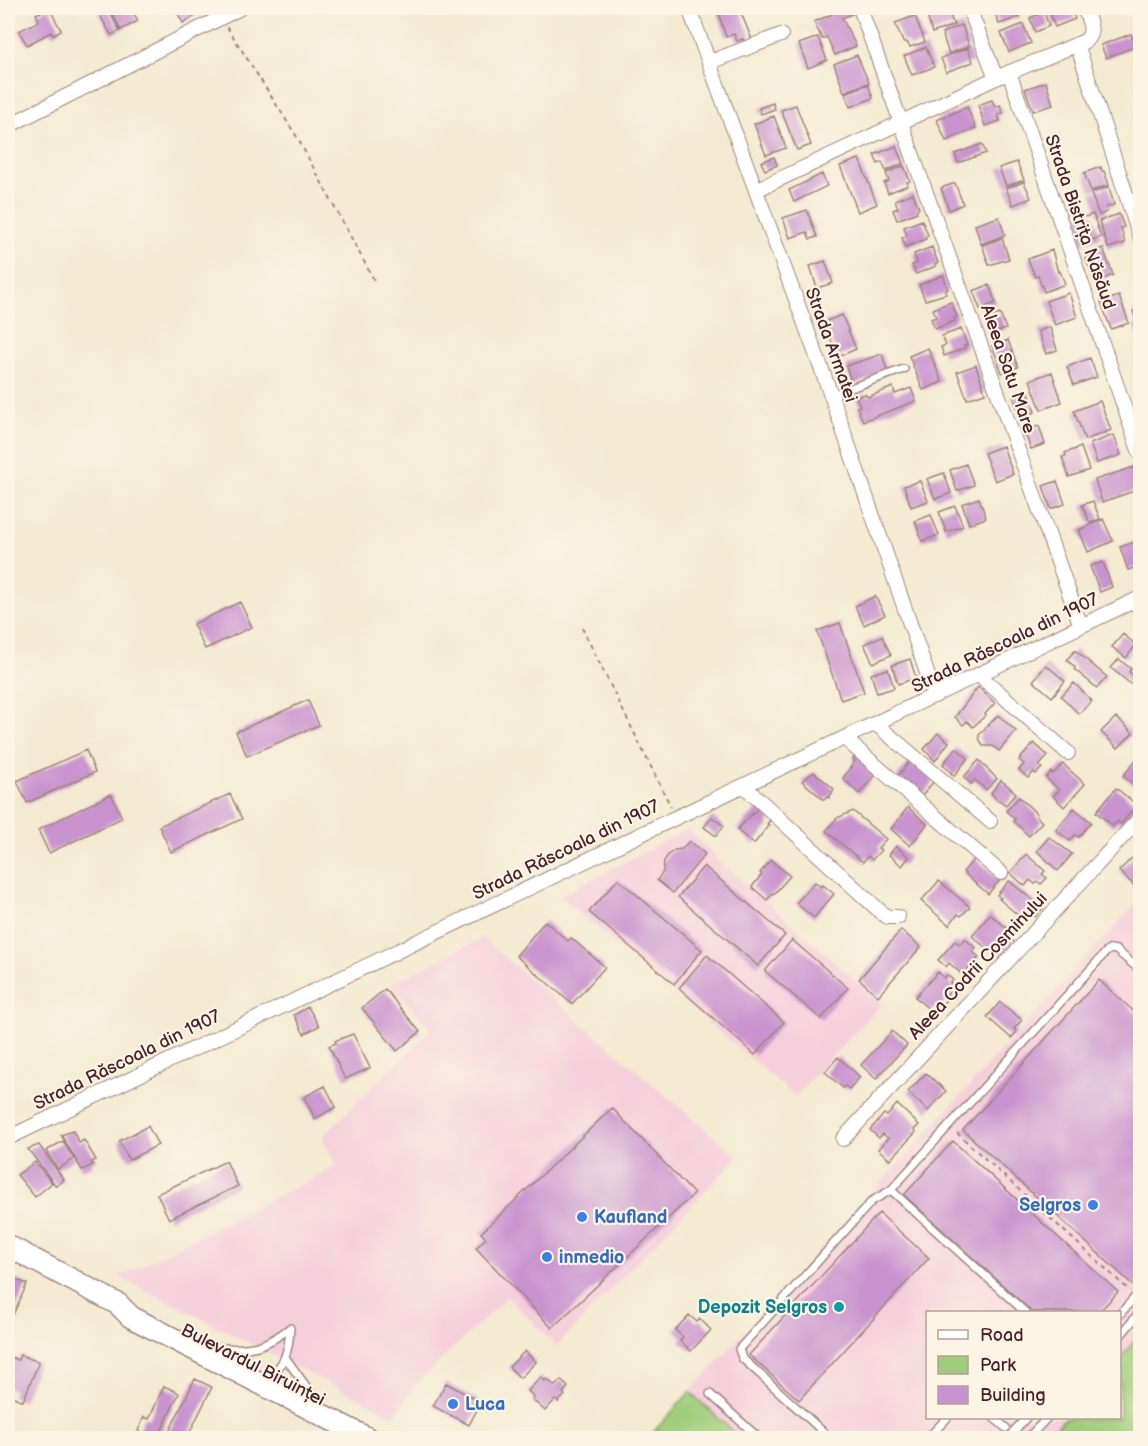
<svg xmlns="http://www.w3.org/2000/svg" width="1148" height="1446" viewBox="0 0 1148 1446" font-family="'Balsamiq Sans',sans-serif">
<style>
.built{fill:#f5cfdb}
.green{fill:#a0cd7b;stroke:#757653;stroke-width:1.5}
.building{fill:#c993cf}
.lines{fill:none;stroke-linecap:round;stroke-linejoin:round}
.lane-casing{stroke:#9f847e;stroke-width:10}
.street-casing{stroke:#9f847e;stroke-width:16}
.primary-casing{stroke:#9f847e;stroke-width:24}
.path{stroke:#9f847e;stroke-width:2;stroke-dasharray:4.5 4.5;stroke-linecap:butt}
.lane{stroke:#fff;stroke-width:7}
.street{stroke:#fff;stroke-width:14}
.primary{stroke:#fff;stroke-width:21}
.shop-dot{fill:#3f7fe0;stroke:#fcf5e5;stroke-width:2}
.culture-dot{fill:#0f9aa8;stroke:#fcf5e5;stroke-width:2}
.labels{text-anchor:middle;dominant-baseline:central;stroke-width:4.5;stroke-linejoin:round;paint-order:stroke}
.street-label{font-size:18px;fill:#4a1f2b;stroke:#fcf5e5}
.shop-label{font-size:18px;font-weight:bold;fill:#366cbe;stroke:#fcf5e5;text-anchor:start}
.culture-label{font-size:18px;font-weight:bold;fill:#0d838f;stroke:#fcf5e5;text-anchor:end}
</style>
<rect width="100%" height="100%" fill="#fcf5e5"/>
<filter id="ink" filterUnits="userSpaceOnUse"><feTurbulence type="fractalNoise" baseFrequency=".0167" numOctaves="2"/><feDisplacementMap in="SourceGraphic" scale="12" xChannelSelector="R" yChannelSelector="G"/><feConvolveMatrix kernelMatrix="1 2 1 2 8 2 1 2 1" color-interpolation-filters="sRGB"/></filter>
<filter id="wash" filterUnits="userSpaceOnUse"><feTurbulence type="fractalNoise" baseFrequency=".008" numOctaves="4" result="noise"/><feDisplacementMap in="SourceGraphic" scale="24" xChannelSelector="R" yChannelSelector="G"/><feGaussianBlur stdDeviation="1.35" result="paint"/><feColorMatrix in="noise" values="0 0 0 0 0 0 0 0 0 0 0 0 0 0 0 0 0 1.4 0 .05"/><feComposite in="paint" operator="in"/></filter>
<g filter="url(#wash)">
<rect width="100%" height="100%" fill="#f4ead1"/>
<!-- built -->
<path class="built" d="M688 829 716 858 882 1003 795 1096 560 896Z
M1140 899V1335L1120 1358V1312H928V1418H1065L1046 1438H740L690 1392Z
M482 938 738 1157 557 1346 507 1297 416 1384 394 1416 119 1277 336 1166 322 1137 431 1030 391 984Z"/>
<!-- green -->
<path class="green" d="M1140 1335V1438H1046L1065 1418H1120V1358Z
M690 1392 740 1438H648Z"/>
<g id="blocks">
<!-- building -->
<path class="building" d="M49 8 61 30 53 35 51 32 27 45 19 31 39 21 36 14Z
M121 8H131L138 21 121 30 112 13Z
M175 8H195L198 14 183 23Z
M717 8H739L753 42 745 45 743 39 737 41 734 34 726 37Z
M846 8H851L854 13 842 18 856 46 835 55 827 37 822 39 814 22Z
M993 8H1017L1020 17 999 24Z
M1057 8H1071L1075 19 1055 27 1049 11Z
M108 9 120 31 111 35 99 13Z
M947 9 954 25 932 33 927 16Z
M1044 12 1049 26 1035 32 1030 18Z
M915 16 925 42 910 47 907 42H903L895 23Z
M1023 24 1031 43 1009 52 1001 33Z
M962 25 969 46 949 54 942 33Z
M1131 34 1136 46 1106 58 1101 45Z
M818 37 827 60 808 68 799 44Z
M926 47 934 67 912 75 904 56Z
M968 48 973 62 946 72 941 58Z
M857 55 869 83 844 92 834 64Z
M1046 82 1053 105 1033 111 1025 89Z
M868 84 873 98 850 107 845 93Z
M992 100 995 107 1000 105 1003 113 998 115 1000 121 985 126 978 105Z
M773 103 775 109 761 114 759 108Z
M796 105 811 145 797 150 781 110Z
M967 107 976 128 946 141 937 120Z
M774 116 786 148 766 155 754 124Z
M982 144 986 153 958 163 955 154Z
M896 146 903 164 886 171 882 162 878 164 874 155Z
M774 157 777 165 765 170 761 162Z
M859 159 877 204 858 212 840 166Z
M1017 162 1024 180 1006 186 999 168Z
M904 166 910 181 907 182 908 185 888 193 884 183 889 181 886 173Z
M1101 167 1102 171H1104L1109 185 1091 191 1084 173Z
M822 174 827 186 794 202 789 190Z
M1024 182 1031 198 1013 205 1006 188Z
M955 183 963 204 949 210 941 188Z
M1109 187 1114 205 1106 207 1107 212 1099 215 1091 193Z
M913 193 919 208 916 210 917 212 897 220 893 210 898 208 895 200Z
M807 210 817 237 810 239 807 232 790 238 783 218Z
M1093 214 1101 237 1080 244 1075 230 1077 224 1075 216 1082 215 1086 217Z
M1119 214 1124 227 1121 228 1125 243 1108 248 1099 221Z
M999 217 1005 235 981 244 975 225Z
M922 220 928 235 925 237 926 239 906 247 902 238 907 236 904 227Z
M1002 238 1009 259 989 265 982 245Z
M932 247 938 263 935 264 936 266 916 274 912 265 917 263 914 254Z
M1103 248 1113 275 1095 282 1085 255Z
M1052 250 1058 272 1060 271 1065 284 1044 292 1038 276 1035 277 1028 259Z
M825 261 833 283 817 288 810 266Z
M943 275 948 289 945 291 946 294 925 300 919 285Z
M989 285 996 303 980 309 973 291Z
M1069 293 1077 317 1055 325 1046 301Z
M1119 296 1129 323 1111 329 1101 302Z
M951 302 957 317 954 318 955 321 935 329 931 319 936 317 933 309Z
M1140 309V340L1134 324 1137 323 1133 311Z
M1000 314 1006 329 994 333 988 319Z
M842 315 856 349 838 357 824 322Z
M1050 327 1057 350 1046 354 1038 331Z
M961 329 967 345 964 346 965 348 944 356 941 347 946 345 942 336Z
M1008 340 1018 367 1002 373 992 346Z
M928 348 942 382 923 390 909 356Z
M882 354 888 373 852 385 846 366Z
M1090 358 1097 377 1074 385 1067 367Z
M976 365 985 393 967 399 957 372Z
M1052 372 1062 402 1041 410 1030 380Z
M893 387 895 394 911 388 916 401 863 421 857 407 860 406 856 397 865 394 868 397Z
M1028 391 1035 412 1021 417 1013 396Z
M1100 401 1111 430 1085 440 1074 411Z
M1039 426 1045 444 1031 449 1024 431Z
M1114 435 1121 455 1097 463 1090 444Z
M1003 446 1013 474 995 481 984 453Z
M1081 447 1089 470 1069 477 1062 457 1066 456 1065 453Z
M966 464 974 485 957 491 950 470Z
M1134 467 1140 489 1102 502 1095 480Z
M944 473 951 493 935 499 927 479Z
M920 481 928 501 911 507 904 486Z
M1057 481 1065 504 1051 509 1043 486Z
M979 498 986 518 969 524 962 504Z
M1093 501 1100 519 1090 523 1082 505Z
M955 506 963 526 946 532 939 512Z
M931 515 939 535 922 541 915 521Z
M1103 519 1113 541 1088 552 1079 530Z
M1140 540V566L1128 570 1120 547Z
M1103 562 1112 587 1100 592 1090 566Z
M875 596 885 615 864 625 855 606Z
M240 602 252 627 205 649 193 624Z
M840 623 864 692 841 700 817 631Z
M1123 634 1136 645 1126 658 1112 647Z
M882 636 891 655 873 663 864 644Z
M1075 650 1107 677 1097 688 1074 669 1075 667 1067 660Z
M910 659 916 678 898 684 892 665Z
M1119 659 1131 669 1129 672 1138 679 1133 686 1111 668Z
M1046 665 1065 681 1052 697 1033 681Z
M888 669 894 688 877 693 871 674Z
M1074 683 1092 701 1079 714 1061 696Z
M978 687 995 703 985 714 986 715 973 727 967 721 963 725 955 717Z
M308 700 319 725 247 756 236 732Z
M998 715 1016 731 999 751 993 746H983L979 738V735Z
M1116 717 1133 733 1118 748 1101 732Z
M938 733 949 742 935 761 924 749Z
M1034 743 1048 756 1039 766 1042 768 1036 774 1034 772 1028 778 1019 770 1024 764 1019 760Z
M956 748 968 758 954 776 943 764Z
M86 750 95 772 27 803 17 781Z
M858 752 878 772 859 794 843 778 855 761 853 759Z
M1140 755V783L1138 781 1135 786 1123 776Z
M979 760 997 779 986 790 975 780 971 784 964 777Z
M910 761 934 781 921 797 897 777Z
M1063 764 1085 784 1064 807 1053 796 1059 790 1046 778 1051 772 1053 774Z
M814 772 834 789 829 798 827 797 824 800 802 781Z
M1001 780 1016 793 1006 805 999 800 998 801 991 793Z
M1116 788 1137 805 1121 824 1118 821 1113 826 1096 812Z
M111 794 122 818 49 853 38 830Z
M230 794 242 819 171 852 159 826Z
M1019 797 1037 814 1036 816 1042 822 1029 836 1013 821 1015 819 1006 811Z
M908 807 927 824 910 846 891 829Z
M758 808 771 819 767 824 769 825 754 844 737 830Z
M1074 808 1091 822 1079 837 1075 835 1070 841 1056 830Z
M853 811 886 839 878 848 881 850 872 860 868 856 863 862 826 831 837 818Z
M712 817 724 826 716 836 704 827Z
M1049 837 1072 854 1058 871 1037 851Z
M689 841 705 854 673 893 657 880 663 872 664 861 669 854 675 850 682 849Z
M896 846 909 857 902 866 889 855Z
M1026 854 1045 871 1042 874 1047 878 1041 884 1038 882 1035 884 1030 880 1025 886 1010 873Z
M1135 855 1140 860V891L1119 871Z
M975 858 1000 880 988 894 963 872Z
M771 860 790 876 774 894 773 893 767 900 752 887 762 874 760 873Z
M704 866 785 935 758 966 678 897Z
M618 879 702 950 674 984 589 912Z
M939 881 970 907 961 916 958 914 949 925 921 901Z
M1009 881 1043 908 1035 917 1025 909 1019 916 999 899 1001 898 997 895Z
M815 882 821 887 823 885 834 894 814 918 796 903Z
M990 914 1009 930 1005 934 1015 943 1004 956 995 948 991 952 972 936Z
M545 921 568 941 571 938 605 967 572 1004 516 956Z
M901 930 921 947 878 996 859 979Z
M965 939 976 948 973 952 979 957 963 975 949 963 946 967 938 960 955 941 959 944Z
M792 940 848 988 821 1019 765 971Z
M707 955 784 1022 755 1055 679 988Z
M938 972 944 978 947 975 953 980 950 983 954 987 947 994 949 996 940 1007 937 1005 931 1011 915 997Z
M1099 980 1140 1017V1279L1134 1286 963 1130Z
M385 989 420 1032 397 1051 362 1008Z
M1000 1002 1022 1020 1014 1029 1017 1032 1011 1038 987 1017Z
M308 1007 319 1026 304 1034 294 1015Z
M892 1031 907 1045 876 1079 861 1065Z
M353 1034 370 1068 345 1079 329 1046 336 1043 335 1041Z
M838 1057 860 1077 849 1089 845 1086 843 1088 825 1072Z
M926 1073 946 1091 928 1111 908 1092Z
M325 1086 336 1107 315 1119 304 1097Z
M897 1104 919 1125 914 1130 916 1132 890 1160 878 1149 888 1138 883 1134 879 1138 870 1130 884 1114 887 1116Z
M612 1108 694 1194 552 1328 476 1248 486 1238 481 1233Z
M148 1126 158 1145 129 1160 119 1141Z
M73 1131 79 1143 84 1140 96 1160 91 1162 93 1165 82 1170 61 1135Z
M63 1141 74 1159 58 1169 46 1151Z
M953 1141 1118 1292 1099 1312H1032L904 1195Z
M39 1145 64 1180 56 1186 28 1149Z
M226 1161 238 1186 169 1219 157 1194Z
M35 1162 52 1183 35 1197 17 1175Z
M879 1213 929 1258 799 1400 749 1355Z
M12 1278 27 1284 8 1326V1288Z
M689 1315 697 1322 700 1319 711 1330 691 1351 680 1341 683 1337 675 1330Z
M525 1351 536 1362 520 1378 509 1367Z
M20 1355 39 1362 23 1401 12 1396 14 1390 8 1387V1367L11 1357 18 1360Z
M541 1377 545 1381 547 1379 555 1386 561 1380 568 1387 563 1393 565 1395 558 1402 555 1400 545 1411 532 1399 534 1397 528 1391Z
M195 1379 212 1387 187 1438H166Z
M446 1383 481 1402 469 1425 433 1406Z
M164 1386 179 1393 158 1438H145V1435L138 1431 144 1417 149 1419Z"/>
</g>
</g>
<g filter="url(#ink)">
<use href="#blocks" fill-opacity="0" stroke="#9f847e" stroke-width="1.5"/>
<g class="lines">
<!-- lane casing -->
<g class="lane-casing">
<path id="lane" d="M831 395 904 369
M891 1190 1025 1312
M1120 1314 1135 1297
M1120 1336 1140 1312
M221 1348C252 1350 265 1347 290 1328
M285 1357 313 1396
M260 1376C285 1374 289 1348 290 1328
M710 1394 759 1438
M994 1418 1006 1428
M830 1438 742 1358 739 1349 872 1201 891 1190 1106 952 1111 949 1116 950 1140 970
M928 1438 947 1418
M1013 1438V1432L1026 1418
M1028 1438 1047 1418"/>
</g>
<!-- street casing -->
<g class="street-casing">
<path id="street" d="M689 8 831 395 935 696
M860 8 1081 626
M969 8 996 78
M1077 44 1140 237
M710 62 781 35
M1009 72 1140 453
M8 126 240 8
M756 190 996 78 1085 41C1096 32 1088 19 1084 8
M979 675 1068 753
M876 724 990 821
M847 738 852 745 1001 873
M744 786 883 914 888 917H898
M8 1138 677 817 1140 598
M843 1139 1140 818"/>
</g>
<!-- primary casing -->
<g class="primary-casing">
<path id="primary" d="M8 1246 118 1304 131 1317 367 1438"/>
</g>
<!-- path -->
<path class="path" d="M227 27 297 137 374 280
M582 628 671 807
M957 1133 1130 1291"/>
<!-- lane -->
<use href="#lane" class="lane"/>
<!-- street -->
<use href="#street" class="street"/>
<!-- primary -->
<use href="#primary" class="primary"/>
</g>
</g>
<!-- markers -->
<g class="shop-dot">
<circle cx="1093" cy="1205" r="6"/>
<circle cx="582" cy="1217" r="6"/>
<circle cx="547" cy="1257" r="6"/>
<circle cx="453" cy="1404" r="6"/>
</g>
<circle class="culture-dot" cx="839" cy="1307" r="6"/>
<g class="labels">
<!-- street labels -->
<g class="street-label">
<text transform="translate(1080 222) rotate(71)">Strada Bistrița Năsăud</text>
<text transform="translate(831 345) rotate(70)">Strada Armatei</text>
<text transform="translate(1008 369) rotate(71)">Aleea Satu Mare</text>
<text transform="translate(1005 643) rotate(-26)">Strada Răscoala din 1907</text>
<text transform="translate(566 850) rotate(-26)">Strada Răscoala din 1907</text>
<text transform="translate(978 966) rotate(-47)">Aleea Codrii Cosminului</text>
<text transform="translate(127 1060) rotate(-26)">Strada Răscoala din 1907</text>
<text transform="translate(253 1365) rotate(27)">Bulevardul Biruinței</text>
</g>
<!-- shop labels -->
<g class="shop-label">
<text x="1081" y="1205" text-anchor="end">Selgros</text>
<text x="594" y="1217">Kaufland</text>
<text x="559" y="1257">inmedio</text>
<text x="465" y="1404">Luca</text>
</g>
<!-- culture labels -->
<g class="culture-label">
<text x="827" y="1307">Depozit Selgros</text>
</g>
</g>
<!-- margin -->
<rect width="1148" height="1446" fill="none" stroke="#fcf5e5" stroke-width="30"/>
<!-- legend -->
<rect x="926" y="1311" width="195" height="108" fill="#fcf5e5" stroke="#b59f9b" stroke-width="1.5"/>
<rect x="938" y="1330" width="30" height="9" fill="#ffffff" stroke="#b59f9b" stroke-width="1.5"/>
<text x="980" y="1341" font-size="18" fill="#4a1f2b">Road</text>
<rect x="938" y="1356" width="30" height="18" fill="#a0cd7b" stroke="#b59f9b" stroke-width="1.5"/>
<text x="980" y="1371" font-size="18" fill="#4a1f2b">Park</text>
<rect x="938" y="1386" width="30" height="18" fill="#c993cf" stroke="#b59f9b" stroke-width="1.5"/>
<text x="980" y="1401" font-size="18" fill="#4a1f2b">Building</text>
</svg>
